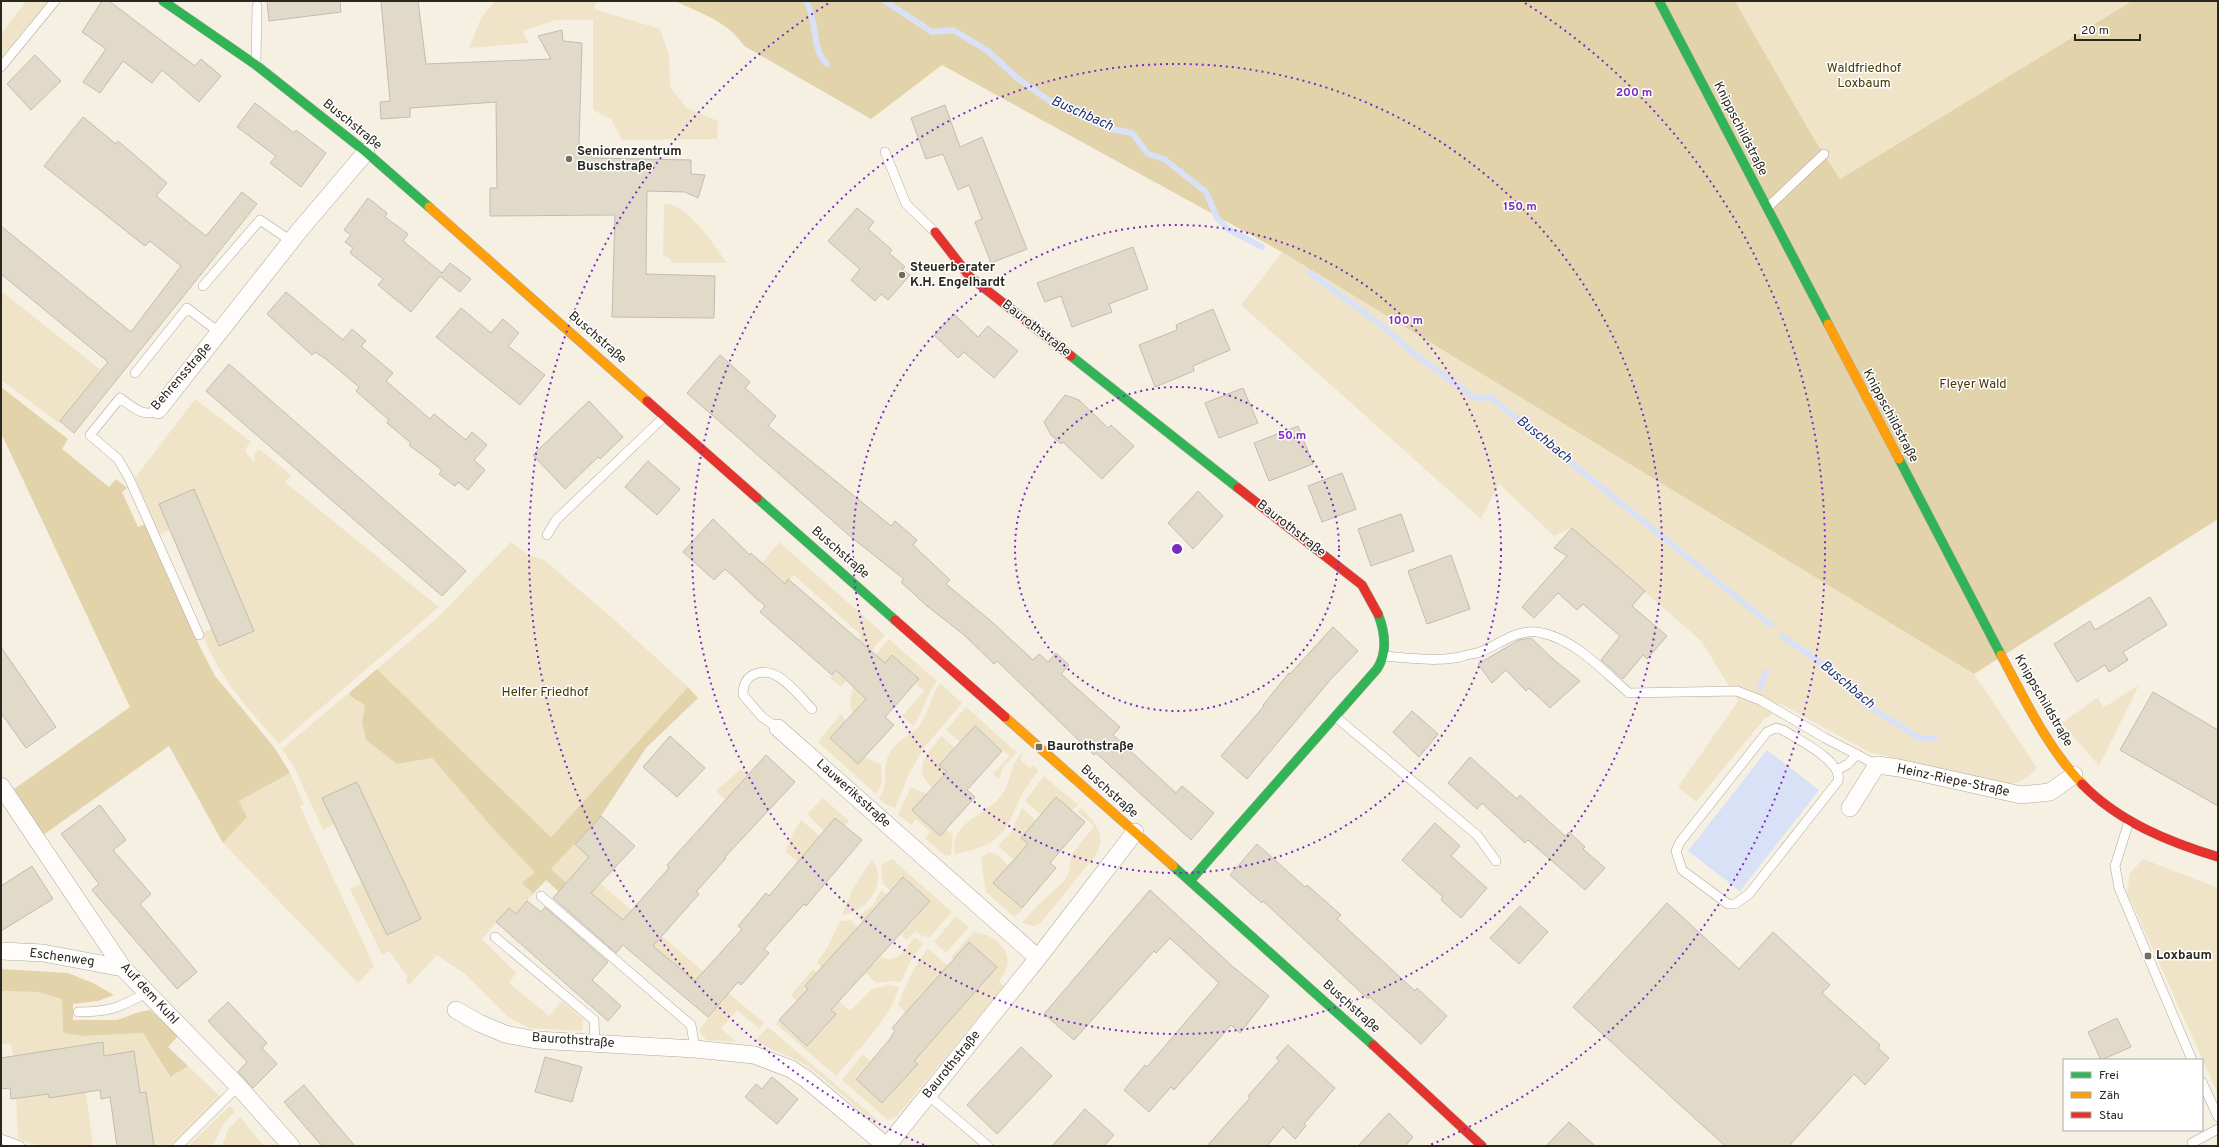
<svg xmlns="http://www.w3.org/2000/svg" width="2219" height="1147" viewBox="0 0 2219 1147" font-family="Overpass,sans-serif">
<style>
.green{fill:#f0e4c8}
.forest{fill:#e3d3ab}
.water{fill:#d9e1f7}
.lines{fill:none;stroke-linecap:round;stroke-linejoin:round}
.stream{stroke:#d9e1f7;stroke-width:6}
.building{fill:#e2dac9;stroke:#c1bcb2}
.lane-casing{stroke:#ada99f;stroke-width:10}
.street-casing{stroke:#ada99f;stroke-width:18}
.fast-casing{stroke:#ada99f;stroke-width:10}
.slow-casing{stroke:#ada99f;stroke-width:10}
.jam-casing{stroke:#ada99f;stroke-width:10}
.lane{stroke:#fefdfb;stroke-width:9}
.street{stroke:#fefdfb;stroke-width:17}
.fast{stroke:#30b455;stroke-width:9}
.slow{stroke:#ff9f0a;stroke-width:9}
.jam{stroke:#e5322d;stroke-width:9}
.ring{fill:none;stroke:#7b2cbf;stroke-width:2;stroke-dasharray:2 4}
.poi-dot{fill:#716d63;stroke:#fff;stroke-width:1.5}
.labels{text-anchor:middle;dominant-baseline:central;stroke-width:3;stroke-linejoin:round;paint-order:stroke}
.park-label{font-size:13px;fill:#463600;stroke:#fff}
.street-label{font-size:13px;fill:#2a271e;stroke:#fff}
.poi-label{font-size:13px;font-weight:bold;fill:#2a271e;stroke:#fff;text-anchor:start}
.water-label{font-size:14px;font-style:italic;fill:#223679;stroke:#fff}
.centre{fill:#7b2cbf;stroke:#fff;stroke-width:2}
.ring-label{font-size:12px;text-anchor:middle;font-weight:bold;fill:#7b2cbf;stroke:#fff;stroke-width:3;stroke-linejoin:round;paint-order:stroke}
</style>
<rect width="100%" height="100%" fill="#f6f0e3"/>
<!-- green -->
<path class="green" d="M26 1H50L1 59V34Z
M495 1H597L594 9 660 29 669 55 670 87 687 108 718 121 717 139 622 140 611 119 593 110V20H556L522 31 529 43 469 48 481 18Z
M1735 1H2132L1840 179 1813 137Z
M664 204C686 201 716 248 727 263H673L668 257 663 256Z
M1282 252 1974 674 2037 768C2027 779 2020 783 2005 784L1869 752 1779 703 1771 715 1765 718 1696 802 1678 787 1738 701 1702 642 1572 528 1554 536 1499 484 1481 519 1241 305Z
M1 291 101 370 59 423 1 380Z
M195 399 251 442 246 448V453L255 462 254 455 259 449 291 475 285 482 439 607 279 744C247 707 220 680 202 633L212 629 219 646 254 631 194 490 159 504 170 530 159 535 135 478Z
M511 542 529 555 544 560 610 616 688 687 551 837 377 669 436 619Z
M779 542 885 635 841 687 830 678 861 643 858 640 861 635 794 575 782 587 775 583 758 602 746 591 767 567 762 563Z
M889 639 937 681C926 694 924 712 913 726L902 716 924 691 916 684 919 679 893 655 878 670 869 662Z
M873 676 858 692 866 699 853 713C847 705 852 693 854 684Z
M940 683 962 703 923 749 909 774 895 808 885 804 879 798C890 784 881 768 889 754 895 741 911 736 920 725 929 712 931 696 940 683Z
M2139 685 2099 766 2062 723 2098 697 2103 708Z
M350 692V696L365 705 362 722 366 740 397 764 432 758 497 833 536 872 522 883 533 894 516 914 509 908 482 939 516 973 509 983 549 1016 562 1001 583 1019 582 1031 529 1028 508 1017 465 974 437 955 409 985 406 981 407 976 389 951 382 955 350 889 362 883 388 934 421 919 357 782 322 798 334 824 323 830 293 765 282 749Z
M966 707 1011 747 1012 750 1013 749 1017 752 1003 768 999 779 993 774 1011 754 1008 755 975 726 960 742 946 730Z
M841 714 846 720 830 738 864 757 881 764 882 783 876 794 818 742Z
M941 736 955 748 947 772 933 788C910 770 928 753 941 736Z
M1021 754 1023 756 1020 759 1030 768 1033 765 1039 771C1001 812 1024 841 955 854 948 820 989 816 1003 793 1011 780 1010 765 1021 754Z
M741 769 749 774 726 800 716 791Z
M290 773 304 804 300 806 374 966 358 983 223 843 247 817 239 801Z
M1044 776 1078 805 1071 811 1041 815 1025 801Z
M911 787 927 794 946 829 953 835 951 855 945 856 925 838 930 832 916 819 911 825 898 814Z
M823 798 849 821 845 826 835 818 824 831 807 814Z
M1022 808 1036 821 1021 837 1028 844 1014 860 998 846 1012 830Z
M1081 808C1096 825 1108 834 1095 856L1040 924 1033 926 1022 923 1038 905 1064 881 1069 872 1072 854 1094 826 1079 813 1078 811Z
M801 820 820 836 798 862 785 852 794 831Z
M575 844 590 858 582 868 764 1023 759 1029 737 1010 721 1029 737 1042 706 1040 699 1031 720 1002 572 877 567 883 551 869Z
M988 852 997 854 1009 866 993 883 1023 910 1014 917 986 892 981 861 982 857Z
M872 859C889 883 867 912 842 915L853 888Z
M892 859 952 912 929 938 925 935 923 937 916 931 907 940 901 935 930 901 903 877 891 891 883 884 881 865Z
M2143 859 2218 888V1094L2127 892 2130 873Z
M881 890 887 895 863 922 858 917 873 905Z
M956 916 969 927 946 953 934 942Z
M851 920 858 927 847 941 874 965 881 957C897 965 906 948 915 937L923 944 912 958 901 982 892 981 876 983 866 973 860 978 822 968 817 962 827 948 840 921Z
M974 931C978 935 984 933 989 936 1009 948 1014 962 999 981L1004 986 897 1116 888 1120 842 1080 863 1054 870 1061 855 1077 883 1103 917 1065 914 1061 948 1023 921 997 906 1013 898 1005C906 984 914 966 928 948L948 966 961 1008 997 967 969 942 954 959 951 957Z
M813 969 817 973 805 985 808 989 797 1001 791 995Z
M889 985 899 987C893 1015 855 1054 836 1076L776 1024 779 1020 836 1014 831 1010 839 1001 850 1011 872 989Z
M1 991 38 992 62 998 63 1033 82 1036 143 1033 169 1077 188 1066 221 1097 171 1146H154L146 1093H140L134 1051 104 1056 102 1042 72 1046V1052L13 1057 11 1043 1 1045Z
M768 1027 880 1122 872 1120C851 1103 830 1083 808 1067 792 1055 771 1052 756 1040Z
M86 1092 93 1146H39L18 1139 16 1098 48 1094 49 1098Z
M230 1106 235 1111 222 1126 213 1146H188Z
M240 1117 264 1146H222L228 1129Z"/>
<!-- forest -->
<path class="forest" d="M675 1H1735L1813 137 1840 179 2132 1H2218V519L1974 674 1282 252 942 65 871 119 744 46C729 22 700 13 675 1Z
M1 387 68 439 62 449 109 487 116 479 127 488 122 492 138 527 145 524 200 647 215 676 274 747 290 773 239 801 247 817 223 843 169 746 43 835 14 789 130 707 1 433Z
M377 669 551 837 688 687 698 698 646 748 601 816 551 869 567 883 559 892 546 880 533 894 522 883 535 872 497 833 432 758 397 764 366 740 362 722 365 705 350 696V692Z
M1 969 68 973 93 983 114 995 98 1001 73 1004V1020H117L139 1012 150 1010 179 1035 168 1047 188 1066 170 1077 143 1033 82 1036 63 1033 62 999 38 992 1 991Z"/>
<!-- water -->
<path class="water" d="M1767 750 1819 790 1740 891 1688 851Z"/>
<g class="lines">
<!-- stream -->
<path class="stream" d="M806 1C818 21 811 49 827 64
M885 1 932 32 953 30 988 51 1017 78 1050 101 1107 128 1132 133 1148 154 1164 159 1206 192 1217 218 1228 229 1262 247
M1310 273 1380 324 1412 352 1469 394 1479 399 1490 397 1495 401 1771 625
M1782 636 1831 670 1865 704 1921 739H1929L1935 737
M1760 688 1766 672"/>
</g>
<!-- building -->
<path class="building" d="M102 1H109L195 66 201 59 221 76 199 102 162 70 152 83 123 61 100 93 83 82 106 49 82 32Z
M267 1H340L341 12 269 21Z
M381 1H418L426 64 551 59 538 36 562 30 563 41 582 43 579 144 593 158 691 160V174L705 175 698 198 685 192 647 191 646 274 715 276 714 318 612 317 615 215 490 216V188H497L496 102 410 108V117L381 119 380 102 390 101Z
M35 55 61 81 31 110 7 84Z
M255 103 294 133 296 130 326 153 301 187 270 163 276 156 237 127Z
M945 105 960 147 982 137 1027 249 991 263 975 222 982 219 969 185 958 190 943 154 926 159 911 118Z
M83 117 116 144 118 141 167 183 156 196 206 236 242 192 257 204 74 433 60 421 108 362 1 274V226L131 332 181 266 150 241 145 246 44 166Z
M368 198 387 213 385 217 408 234 403 241 442 273 450 263 471 279 460 292 440 276 411 312 378 285 383 279 350 253 353 248 345 242 351 235 344 230Z
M857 208 874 222 868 229 892 250 889 253 905 267 902 269 910 275 888 300 881 294 875 301 851 280 860 269 828 241Z
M1133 247 1148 289 1109 304 1112 312 1072 327 1061 296 1045 302 1037 283Z
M286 292 343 340 352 329 366 341 361 346 393 373 386 381 430 419 434 414 466 440 472 432 487 445 474 460 485 470 468 490 458 482 455 486 439 474 442 470 409 445 411 443 387 423 389 420 356 391 359 387 326 359 315 352 312 355 267 314Z
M461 308 491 333 503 319 519 333 508 346 545 375 520 405 436 337Z
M1213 309 1230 350 1193 366 1194 371 1155 387 1139 345 1177 330 1176 325Z
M954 314 978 337 988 326 1018 351 994 378 964 352 958 358 934 335Z
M720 355 750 382 745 388 776 416 768 426 891 526 895 521 917 540 913 545 950 580 946 584 992 622 1033 660 1039 654 1048 662 1056 653 1069 665 1061 674 1120 727 1113 735 1176 793 1182 786 1214 813 1191 840 1096 753 1094 755 997 661 994 664 963 634 927 606 901 582 904 579 851 537 687 393Z
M229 364 466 571 442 596 206 391Z
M1243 388 1258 423 1219 438 1205 403Z
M1065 395 1079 400 1108 428 1111 425 1134 446 1102 479 1063 442 1061 444 1051 435 1044 422Z
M589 401 623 437 600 459 598 457 565 489 533 455Z
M1298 426 1313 464 1269 481 1254 443Z
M648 461 680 489 657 515 625 487Z
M1342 473 1356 509 1322 522 1308 486Z
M194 489 254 631 219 646 159 504Z
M1198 491 1223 516 1193 549 1168 523Z
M1401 514 1414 551 1371 566 1358 529Z
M713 519 750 555 751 553 785 584 788 579 885 663 892 655 919 679 885 717 894 725 858 764 830 738 866 699 836 670 832 675 760 612 765 606 725 569 714 580 683 552Z
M1572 528 1645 591 1632 606 1667 636 1647 659 1643 655 1623 679 1601 660 1620 636 1583 604 1577 610 1558 593 1534 618 1522 607 1567 556 1554 548Z
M1451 555 1470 609 1427 624 1408 571Z
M2150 597 2167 625 2123 652 2128 660 2109 672 2105 665 2077 682 2054 644 2090 621 2095 630Z
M1333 627 1358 651 1331 679 1247 779 1221 756 1264 706 1263 705 1289 673 1290 674Z
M1531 638 1553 659 1580 681 1550 708 1529 688 1526 691 1506 670 1492 683 1478 664 1519 640Z
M1 647 56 727 26 748 1 713Z
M2153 692 2218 730V806L2120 750Z
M1412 711 1438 734 1419 757 1393 732Z
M975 726 1002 751 967 790 975 797 940 836 912 810 947 772 939 765Z
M670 736 705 768 677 797 643 767Z
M766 755 795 782 725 857 726 858 696 892 699 894 653 946 695 981 742 929 738 926 766 893 769 896 835 818 862 840 806 906 804 904 764 949 769 953 750 975 741 985 738 982 708 1017 623 945 616 953 553 898 589 857 575 844 601 816 635 846 591 893 623 920 669 868 667 865Z
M1470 757 1517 799 1520 795 1565 836 1569 832 1585 847 1583 849 1605 868 1585 890 1528 840 1525 843 1482 803 1477 809 1448 783Z
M357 782 421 919 387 935 322 798Z
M1056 797 1085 822 1050 863 1056 868 1022 908 993 883 1028 844 1021 838Z
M100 805 126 840 113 850 151 894 140 904 197 972 177 989 92 890 99 884 61 834Z
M1435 823 1460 846 1451 856 1487 888 1461 918 1441 900 1443 897 1402 860Z
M1257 844 1305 887 1307 885 1341 915 1337 919 1415 991 1417 988 1447 1016 1421 1044 1370 997 1368 999 1263 901 1262 903 1230 875Z
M32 866 53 899 1 931V886Z
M903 877 930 901 831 1010 836 1014 807 1046 779 1020 808 989 805 986Z
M1150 890 1232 966 1269 996 1240 1033 1231 1025 1174 1090 1171 1087 1149 1112 1124 1090 1145 1065 1147 1067 1219 983 1170 938 1156 953 1154 951 1074 1040 1044 1014Z
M527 901 541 912 545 907 608 962 592 980 621 1006 608 1021 496 922 509 908 516 914Z
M1667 903 1739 969 1773 932 1830 985 1822 993 1880 1045 1878 1048 1889 1058 1865 1085 1854 1074 1789 1146H1725L1573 1007Z
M1520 906 1548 932 1519 964 1490 938Z
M969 942 997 967 914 1061 918 1064 882 1103 856 1079 890 1039 895 1030 892 1028Z
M228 1002 267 1043 262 1048 277 1064 253 1088 238 1072 247 1062 208 1021Z
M2117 1018 2131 1047 2101 1060 2088 1032Z
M103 1042 104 1056 134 1051 140 1093 146 1092 154 1146H117L110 1097 101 1099 100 1090 49 1098 48 1094 11 1099 10 1088 1 1089V1058Z
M1288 1045 1335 1088 1304 1124 1306 1126 1295 1139 1283 1127 1267 1146H1207L1250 1098 1248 1096 1279 1061 1276 1058Z
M1021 1047 1052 1076 997 1134 967 1105Z
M545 1057 582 1067 572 1102 535 1092Z
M772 1077 798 1099 777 1124 745 1097 756 1084 762 1089Z
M304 1085 327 1113 355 1146H322L284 1102Z
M1085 1109 1114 1135 1104 1146H1052Z
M1389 1113 1413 1137 1405 1146H1358Z
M1569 1122 1595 1146H1546Z"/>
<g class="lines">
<!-- lane casing -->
<g class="lane-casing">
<path id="lane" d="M256 64 257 6
M1 67 55 1
M885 152 906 204 935 232
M1768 207 1824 154
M203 286 260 220 291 241
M135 373 187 308 220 333
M158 410C144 419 132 406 120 398L90 435 118 459 129 478 199 635
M547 535 556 520 665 416
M1384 656C1408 658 1435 662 1460 657 1465 655 1472 654 1477 653 1500 645 1517 627 1542 633 1576 640 1603 671 1629 693L1737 691 1760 700 1825 738 1877 765
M1337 718 1477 835 1496 861
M778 728 762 717 743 695C743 687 745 680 751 676 775 661 797 694 812 709
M1776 728 1783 730C1798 740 1843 761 1838 781L1749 894 1735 904H1728L1682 870 1676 851 1680 842 1767 732Z
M1837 770 1848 764 1857 754
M2129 821 2115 866 2119 888 2192 1060
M541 896 691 1025 695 1049
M495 937 594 1020 595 1042
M78 1012C109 1012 119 1008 146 993
M2202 1082 2218 1117
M928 1095 988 1146
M1 1139 20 1146
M178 1146 238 1086
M2193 1146 2192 1143 2218 1129"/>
</g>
<!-- street casing -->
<g class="street-casing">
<path id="street" d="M158 410 299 231 366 152
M778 728 1038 958
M1 786 123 968 238 1086 291 1146
M1850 808 1877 765 1899 768 2021 795 2050 792 2074 775
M1 951 43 953 123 968
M456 1010 479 1023 505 1034 536 1040 695 1049 754 1055 791 1069 806 1079 886 1146
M887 1146 1038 958 1135 832"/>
</g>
<!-- fast casing -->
<g class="fast-casing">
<path id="fast" d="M163 1 256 65 366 152 429 207
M1659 1 1828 324
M1071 356 1238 488
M1899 459 2001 655
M757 498 895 620
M1173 866 1373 1045
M1190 881 1377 669C1388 652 1385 632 1378 614"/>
</g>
<!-- slow casing -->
<g class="slow-casing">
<path id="slow" d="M429 207 647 401
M1828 324 1899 459
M2001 655C2025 700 2047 747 2082 784
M1005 717 1173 866"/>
</g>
<!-- jam casing -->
<g class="jam-casing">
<path id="jam" d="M935 232 970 277 1071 356
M647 401 757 498
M1238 488 1362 585 1378 614
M895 620 1005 717
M2082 784C2119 822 2169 842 2218 857
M1373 1045 1482 1146"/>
</g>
<!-- lane -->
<use href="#lane" class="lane"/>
<!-- street -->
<use href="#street" class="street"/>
<!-- fast -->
<use href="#fast" class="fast"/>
<!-- slow -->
<use href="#slow" class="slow"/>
<!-- jam -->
<use href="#jam" class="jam"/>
</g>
<!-- distance rings -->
<g class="ring">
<circle cx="1177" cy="549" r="162"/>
<circle cx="1177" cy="549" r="324"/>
<circle cx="1177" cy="549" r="485"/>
<path d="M924 1145A647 647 0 0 1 829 3M1525 3A647 647 0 0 1 1430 1145"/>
</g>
<!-- markers -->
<g class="poi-dot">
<circle cx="569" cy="159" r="4"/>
<circle cx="902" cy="275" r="4"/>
<rect x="1035" y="743" width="8" height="8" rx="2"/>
<rect x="2144" y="952" width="8" height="8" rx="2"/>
</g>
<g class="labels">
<!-- park labels -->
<g class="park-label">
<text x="1864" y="69">Waldfriedhof<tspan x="1864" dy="15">Loxbaum</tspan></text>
<text x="1973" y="385">Fleyer Wald</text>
<text x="545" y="693">Helfer Friedhof</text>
</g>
<!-- street labels -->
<g class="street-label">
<text transform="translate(352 125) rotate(39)">Buschstraße</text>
<text transform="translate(1740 129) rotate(63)">Knippschildstraße</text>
<text transform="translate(1036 329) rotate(38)">Baurothstraße</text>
<text transform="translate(597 338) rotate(41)">Buschstraße</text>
<text transform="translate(182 377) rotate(-49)">Behrensstraße</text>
<text transform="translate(1890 416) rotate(62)">Knippschildstraße</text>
<text transform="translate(1291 529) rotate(38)">Baurothstraße</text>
<text transform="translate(840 553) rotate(41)">Buschstraße</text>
<text transform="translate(2043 701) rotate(60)">Knippschildstraße</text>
<text transform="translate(1953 781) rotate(12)">Heinz-Riepe-Straße</text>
<text transform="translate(1109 792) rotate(42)">Buschstraße</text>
<text transform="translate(853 794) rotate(42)">Lauweriksstraße</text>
<text transform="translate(62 958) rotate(8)">Eschenweg</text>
<text transform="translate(149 994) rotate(47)">Auf dem Kuhl</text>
<text transform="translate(1351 1007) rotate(42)">Buschstraße</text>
<text transform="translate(573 1041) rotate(4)">Baurothstraße</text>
<text transform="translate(952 1065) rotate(-51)">Baurothstraße</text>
</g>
<!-- poi labels -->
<g class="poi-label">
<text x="577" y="152">Seniorenzentrum<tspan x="577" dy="15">Buschstraße</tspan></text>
<text x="910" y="268">Steuerberater<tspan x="910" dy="15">K.H. Engelhardt</tspan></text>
<text x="1047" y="747">Baurothstraße</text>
<text x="2156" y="956">Loxbaum</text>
</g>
<!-- water labels -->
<g class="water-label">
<text transform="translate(1082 114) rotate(24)">Buschbach</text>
<text transform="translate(1544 440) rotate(39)">Buschbach</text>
<text transform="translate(1847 685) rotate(40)">Buschbach</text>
</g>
</g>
<circle cx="1177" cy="549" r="6" class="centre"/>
<g class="ring-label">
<text x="1634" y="96">200 m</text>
<text x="1520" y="210">150 m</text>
<text x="1406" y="324">100 m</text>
<text x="1292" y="439">50 m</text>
</g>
<!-- border -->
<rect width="2219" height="1147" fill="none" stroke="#2a271e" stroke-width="4"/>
<!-- legend -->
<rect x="2063" y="1059" width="140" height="72" fill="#ffffff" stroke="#aaa9a5"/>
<rect x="2071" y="1072" width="20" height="6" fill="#30b455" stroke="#aaa9a5"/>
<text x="2099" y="1079" font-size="12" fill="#2a271e">Frei</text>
<rect x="2071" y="1092" width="20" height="6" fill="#ff9f0a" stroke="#aaa9a5"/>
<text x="2099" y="1099" font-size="12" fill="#2a271e">Zäh</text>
<rect x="2071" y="1112" width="20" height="6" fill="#e5322d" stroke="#aaa9a5"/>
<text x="2099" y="1119" font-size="12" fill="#2a271e">Stau</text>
<!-- scale -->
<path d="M2075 34v6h65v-6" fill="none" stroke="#2a271e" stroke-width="2"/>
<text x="2081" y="34" font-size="12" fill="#2a271e" stroke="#ffffff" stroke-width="3" paint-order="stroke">20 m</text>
</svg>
